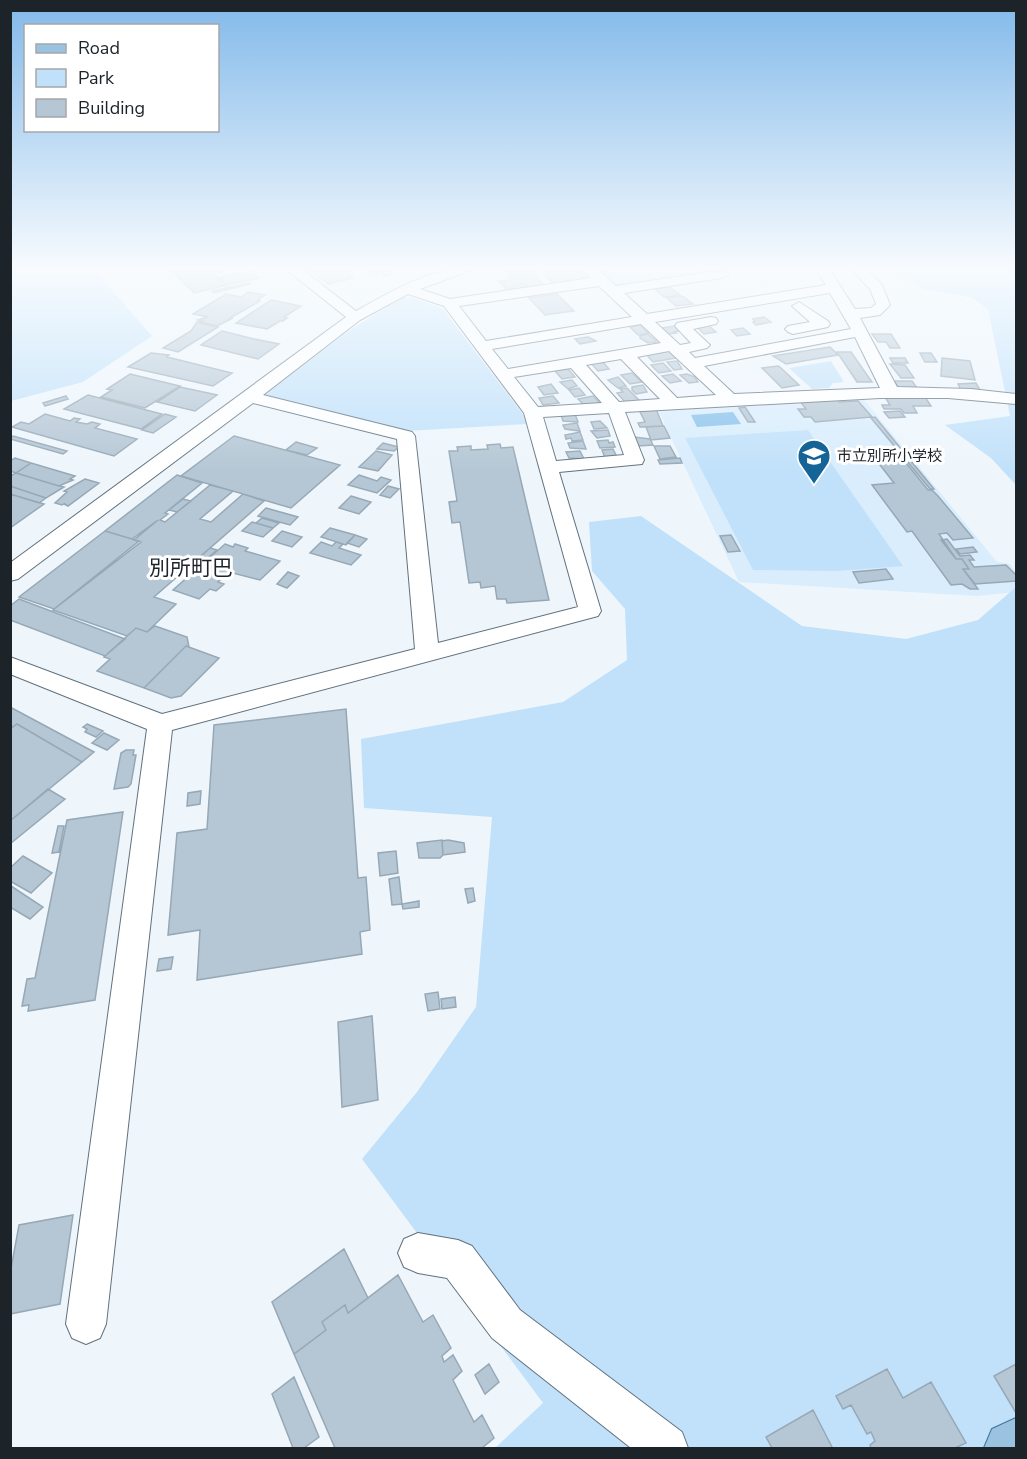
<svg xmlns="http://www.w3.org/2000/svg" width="1027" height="1459" viewBox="0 0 1027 1459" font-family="'Nunito Sans','Noto Sans JP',sans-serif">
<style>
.built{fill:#d9edfd}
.green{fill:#c1e1fa}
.water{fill:#89c1ec}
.building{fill:#b5c7d5;stroke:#96a8b6;stroke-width:1.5}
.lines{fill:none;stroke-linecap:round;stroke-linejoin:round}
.minor-casing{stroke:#61717e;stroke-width:2}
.major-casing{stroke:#427195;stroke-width:2}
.minor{fill:#fff;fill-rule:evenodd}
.major{fill:#9ac3e2;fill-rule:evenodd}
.labels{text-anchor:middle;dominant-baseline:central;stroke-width:6;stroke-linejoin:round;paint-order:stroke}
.far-poi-label{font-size:15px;fill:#1c2329;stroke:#fff;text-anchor:start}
.quarter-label{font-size:21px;fill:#1c2329;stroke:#fff}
</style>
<rect width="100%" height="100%" fill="#eef6fc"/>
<!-- built -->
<path class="built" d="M862 397 997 562 1010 564 1016 573V592L977 596 739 582 657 408Z"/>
<!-- green -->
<path class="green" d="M11 267H111L95 271 152 336 83 382 11 401Z
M592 267H706L713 273 616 289Z
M884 267H1016V485L991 458 945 425 1010 416 988 309 973 298 923 289Z
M411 297 443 309 522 413 527 424 406 431 262 396 347 332 402 298Z
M831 361 844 382 833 383 829 388 812 389 789 368Z
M808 430 903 566 837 571 753 570 685 438Z
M641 516 802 626 906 639 978 620 1016 587V1448H495L543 1403 362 1159 417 1092 476 1007 492 817 364 808 361 739 563 702 627 660 625 609 592 571 589 522Z"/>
<!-- water -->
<path class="water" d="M733 412 741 424 697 427 691 415Z"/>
<!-- building -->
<path class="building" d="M168 267H215L220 272 213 273 226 285 194 293Z
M307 267H361L347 273 353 278 328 284Z
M371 267H395L398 270H387L393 274 385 276 380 272 374 275 364 269Z
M528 267 544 285 507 290 499 281 510 280 508 277 512 276 506 270Z
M537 267H576L587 277H583L585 280 553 283Z
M251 271 259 278 226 285 219 278Z
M248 283 250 284 214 293 212 291Z
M670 287 680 295 664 297 655 289Z
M248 292 265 295 258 300 260 301 230 318H233L217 326 199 322 202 321 198 320 208 317 193 314 226 294 241 297Z
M557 294 574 311 545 315 529 298Z
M680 296 684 297 693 304 676 306 667 298Z
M271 300 301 306 284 317 287 318 283 321H280L267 329 236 323Z
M764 317 771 322 756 325 753 322 755 321 753 319Z
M197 322 218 327 178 352 163 348 191 331Z
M640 325 648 333 638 335 630 327Z
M708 325 716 332 704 334 697 327Z
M674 326 679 331 674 332 676 333 668 334 662 328Z
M743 328 750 334 737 336 731 330Z
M222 331 254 339 279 344 258 359 201 345Z
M648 334 657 342 648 343 640 338V336Z
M872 334H891L900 348H890L886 342H878Z
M588 337 596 341 580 344 575 339Z
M830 347 838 355 786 364 773 356Z
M668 350 676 358 653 362 646 354Z
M837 352H851L872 382H857Z
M151 353 169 355 167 357 232 373 213 386 128 367Z
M920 353H931L937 362H925Z
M890 358H905L908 363H893Z
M942 358 970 361 975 380 941 376Z
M602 361 609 369 598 371 591 363Z
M677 361 682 369 674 370 667 362Z
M663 363 671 371 659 373 651 365Z
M890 364 905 365 914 378H901Z
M778 366 780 367 799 385 782 388 762 368Z
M568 369 575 377 562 379 555 371Z
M632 373 642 382 630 384 621 375Z
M130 374 180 386 145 408 101 397 112 390 107 389Z
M673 374 681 381 670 383 662 376Z
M687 374 695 377 698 382 689 383 680 375Z
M618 377 626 386 618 388 608 380Z
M572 380 577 386 568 389 560 382Z
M894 381H912L917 388H899Z
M976 383 980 390H961L958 384Z
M551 384 558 393 544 395 538 387Z
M643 385 647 392 636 394 632 390V387Z
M180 387 217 395 195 411 157 402Z
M579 388 585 395 575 397 569 390Z
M627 388 639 400 626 403 617 393 623 392 620 389Z
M88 395 162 414 141 429 64 409Z
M66 396 68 399 45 406 43 403Z
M553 396 559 403 543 405 539 398Z
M593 396 600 403 585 406 578 399Z
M885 397H925L931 406H913L917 413H904L901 409H884L882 405H890Z
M836 398 839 402 858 401 872 417 815 422 811 417H804L798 409H806L800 401Z
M745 407 755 422H748L739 408Z
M656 409 663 426 640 427 638 423 645 422 639 410Z
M900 411 905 417 889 418 884 412Z
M45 414 70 421 74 418 80 419 76 422 87 424 92 422 100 424 95 428 137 439 114 456 12 427 21 422 29 424Z
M165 414 176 417 153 433 142 430Z
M575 414 578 422 563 421 561 415Z
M875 417 934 489H930L871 418Z
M600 421 607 428 594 429 591 422Z
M577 423 580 431 565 429 563 425Z
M664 426 670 438 651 440 646 427Z
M608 430 610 436 597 438 591 431Z
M580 432 583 440 572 441 571 438 566 439 565 435Z
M13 436 67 451 63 454 10 439Z
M234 436 340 465 291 508 181 476Z
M634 437 650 439 653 445 638 446Z
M608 440 609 443 613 442 615 447 600 448 597 441Z
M583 441 586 449 570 448 568 443Z
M296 442 317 448 307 455 286 450Z
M383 443 399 447 394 451 377 449Z
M500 444 501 448 513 447 549 600 507 603 506 599H497L495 586 481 588 480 582 469 583 460 522 452 523 449 502 457 501 449 451H458L457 447 471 446V450L488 449 487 445Z
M654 446H670L676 457 660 459Z
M613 449 617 457 605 458 602 450Z
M376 451 392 455 378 471 359 467Z
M580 451 584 459 569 458 566 452Z
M889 452 898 453 928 490H932L938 496 973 538 953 540 947 533 939 534 956 559H962L969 569H963L978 589H970L962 584 951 585 912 531 907 532 872 485 894 483 873 456 872 453Z
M15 458 31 463 16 473 10 471V461Z
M680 458 682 463 660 464 658 460Z
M31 463 75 476 70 479 73 480 59 486 16 473Z
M16 473 59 486 64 487 46 498 10 486V476Z
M177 475 202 483 165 513 168 514 160 520 165 522 210 485 233 491 200 519 211 522 243 494 264 501 154 597 176 604 147 632 136 628 127 636 53 610 141 542 134 540 158 520 132 539 105 531Z
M359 475 377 481 381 477 391 480 377 493 348 485Z
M85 479 99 483 68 506 64 504 65 503 62 505 55 503 67 492 64 491Z
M10 486 46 498 39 503 10 494Z
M388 486 399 489 390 498 380 495Z
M10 494 44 504 10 528Z
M351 496 371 502 359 514 339 508Z
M183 499 191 501 177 512 169 510Z
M266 508 298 517 290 525 258 516Z
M262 518 279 523 273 528 256 523Z
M252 522 273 528 263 537 242 531Z
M330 528 355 535 346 545 321 537Z
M105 531 139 541 54 609 19 597Z
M282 531 302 537 292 547 272 541Z
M355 535 367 539 359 547 347 543Z
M731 535 740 551 728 552 720 536Z
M947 539 960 556 970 555 974 560H969L974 567 1006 565 1016 575V581L975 584 963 569H969L962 559H956L941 540Z
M321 542 332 546 336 542 343 544 339 548 361 555 351 565 310 553Z
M225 544 233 547 235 544 248 548 245 551 280 561 260 580 229 572 218 582 224 584 216 591 210 589 199 599 173 590Z
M973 547 977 552 960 554 956 549Z
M210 548 217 550 197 567 190 565Z
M886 569 893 579 859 583 853 572Z
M288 572 299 576 287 588 277 584Z
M19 599 125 639 105 656 10 620V606Z
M155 626 187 637 189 647 186 646 144 688 97 671 110 659 104 657 136 628 147 632Z
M186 646 219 658 181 696 171 698 144 688Z
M10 707 94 752 82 762 17 724 10 729Z
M346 709 358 878 366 877 370 930 360 932 362 954 197 980 200 930 168 935 177 833 207 829 214 725Z
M17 724 82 762 10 821V729Z
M87 724 103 731 96 737 85 732 87 729 83 727Z
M104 733 119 740 107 750 92 743Z
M126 750H134L133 755H136L131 784 128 787 114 789 121 753Z
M48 789 65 799 10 844V821Z
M201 791 200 804 187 806 188 793Z
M123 812 95 1000 28 1011 29 1005 22 1006 27 979 35 978 67 820Z
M58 826H64L59 852 52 853Z
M442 840 443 855 440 858H419L417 843Z
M448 840 464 843 465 852 443 855 442 841Z
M396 851 398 873 380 876 378 853Z
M23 856 52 873 31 893 10 881V868Z
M399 877 402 904 392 905 389 879Z
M11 886 43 907 30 919 10 907Z
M473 888 475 901 468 903 465 889Z
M419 901V907L403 909 402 904Z
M173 957 171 969 157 971 159 959Z
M438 992 440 1009 428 1011 425 994Z
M455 997 456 1007 442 1009 441 999Z
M372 1016 378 1100 342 1107 338 1022Z
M73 1215 60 1304 10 1314V1274L19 1225Z
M344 1249 368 1298 348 1313 345 1305 322 1322 326 1330 294 1354 272 1302Z
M398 1275 423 1322 433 1315 451 1348 442 1356 444 1362 453 1355 462 1371 453 1380 474 1422 482 1415 494 1438 482 1448H335L294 1354 326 1330 322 1322 345 1305 348 1313Z
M489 1364 499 1382 485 1394 475 1375Z
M1016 1364V1413L994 1376Z
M887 1369 903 1398 931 1382 966 1443 955 1448H871L870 1445 875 1441 871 1432 867 1434 851 1405 843 1409 836 1396Z
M294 1377 319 1437 304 1448H293L272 1394Z
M813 1410 832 1447 829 1448H772L766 1437Z"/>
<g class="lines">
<!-- minor casing -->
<g class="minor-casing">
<path id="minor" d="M283 267H299L356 311C392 291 432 267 474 267L472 270 420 289 450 299 591 278 580 267H595L616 286 722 270 729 274 722 278 624 293 647 314 826 285 814 267H828L855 309 871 308 876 304 870 289 849 267H864L882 285 890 305 880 315 860 318 897 387 971 389 1016 394V404L948 398H880L625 412 644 460 642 464 559 472 601 611 598 616 172 730 106 1324 100 1338 86 1344 72 1338 66 1324 147 729 10 674V657L162 714 415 649 397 439 253 403 18 579 10 581V563L346 317ZM599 286 632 317 486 341 459 306ZM830 293 851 329 695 358 689 352 707 348 710 345 693 329 716 324 718 321 716 318 711 317 677 323 675 326 691 343 680 345 655 322ZM408 294 444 306 524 413 578 607 438 643 415 436 412 432 263 395 360 320ZM641 324 661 343 508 369 492 349ZM855 337 880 388 734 394 704 366ZM669 351 716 395 677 398 637 357ZM621 359 660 399 619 402 586 365ZM571 368 602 403 538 407 514 377ZM609 413 624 455 556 461 543 417Z
M799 302 828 321 830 324 828 327 793 334 788 332 785 329 788 326 810 322 792 306Z
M418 1233 458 1240 472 1246 520 1310 682 1432 688 1448H631L492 1338 447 1278 418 1273 404 1267 398 1253 404 1239Z"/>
</g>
<!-- major casing -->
<g class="major-casing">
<path id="major" d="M1016 1418V1448H984L992 1429Z"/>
</g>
<!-- minor -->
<use href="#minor" class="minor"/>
<!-- major -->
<use href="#major" class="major"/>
</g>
<!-- sky -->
<linearGradient id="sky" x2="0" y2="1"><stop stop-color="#82b9ea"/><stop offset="0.57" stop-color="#f7fbfe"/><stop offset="1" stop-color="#f7fbfe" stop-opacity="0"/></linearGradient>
<rect width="1027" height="471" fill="url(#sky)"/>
<!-- icons -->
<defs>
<g id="school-pin" transform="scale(1.725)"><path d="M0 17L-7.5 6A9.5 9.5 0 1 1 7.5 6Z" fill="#156497" stroke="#fff"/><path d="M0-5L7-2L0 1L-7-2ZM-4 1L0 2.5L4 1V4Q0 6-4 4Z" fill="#fff"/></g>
</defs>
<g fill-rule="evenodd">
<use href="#school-pin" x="814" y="456"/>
</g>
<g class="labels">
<!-- far-poi labels -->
<g class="far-poi-label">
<text x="837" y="456">市立別所小学校</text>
</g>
<!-- quarter labels -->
<g class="quarter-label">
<text x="191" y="568">別所町巴</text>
</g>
</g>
<!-- border -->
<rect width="1027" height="1459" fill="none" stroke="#1c2329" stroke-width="24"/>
<!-- legend -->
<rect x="24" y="24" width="195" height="108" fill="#ffffff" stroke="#a4a7a9" stroke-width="1.5"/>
<rect x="36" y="44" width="30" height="9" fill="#9ac3e2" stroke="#a4a7a9" stroke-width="1.5"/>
<text x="78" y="54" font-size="18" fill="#1c2329">Road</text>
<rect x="36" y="69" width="30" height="18" fill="#c1e1fa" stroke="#a4a7a9" stroke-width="1.5"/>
<text x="78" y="84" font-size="18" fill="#1c2329">Park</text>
<rect x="36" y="99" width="30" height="18" fill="#b5c7d5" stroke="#a4a7a9" stroke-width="1.5"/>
<text x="78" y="114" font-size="18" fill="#1c2329">Building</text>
</svg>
